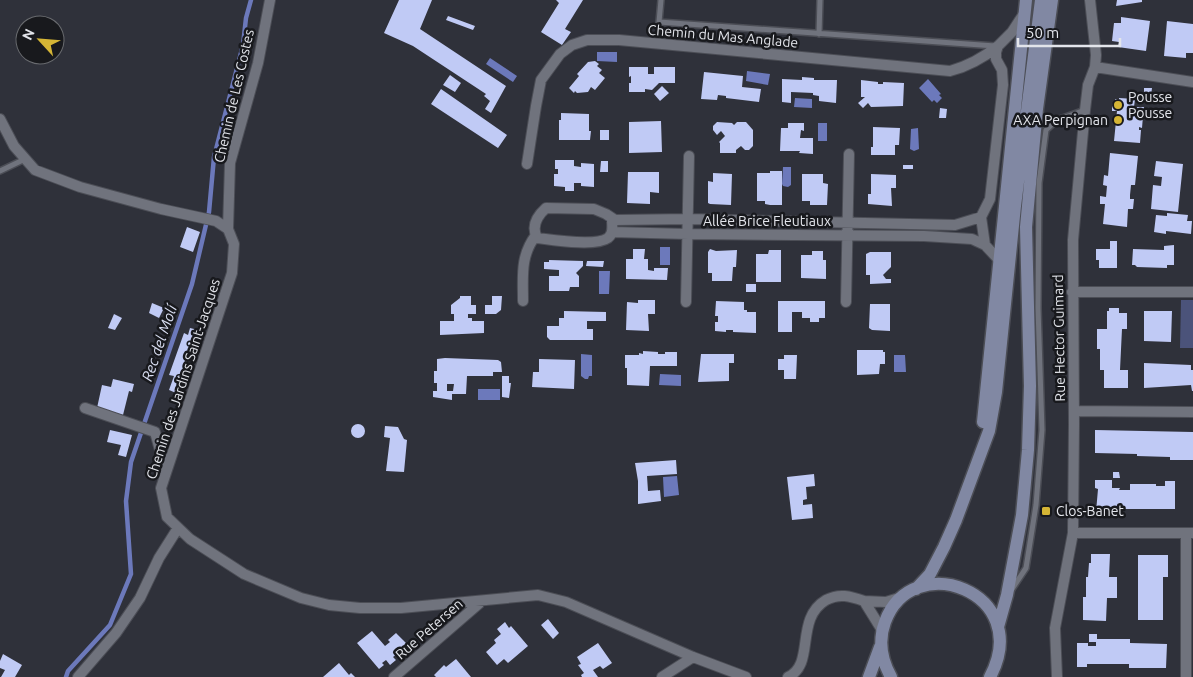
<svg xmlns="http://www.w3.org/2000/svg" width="1193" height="677" viewBox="0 0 1193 677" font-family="Ubuntu,sans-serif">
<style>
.green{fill:#4b537a}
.water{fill:#6c79bb}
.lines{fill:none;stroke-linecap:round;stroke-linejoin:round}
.stream{stroke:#6c79bb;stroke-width:4.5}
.building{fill:#c0caf5;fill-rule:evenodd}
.service-casing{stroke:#4c4e56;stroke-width:8}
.minor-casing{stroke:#4c4e56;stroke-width:12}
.secondary-casing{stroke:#4c4e56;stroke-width:15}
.service{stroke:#70737d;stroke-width:5}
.minor{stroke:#70737d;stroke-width:10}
.secondary{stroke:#8188a3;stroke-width:12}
.poi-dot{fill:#d5b535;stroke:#18191d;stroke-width:2}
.labels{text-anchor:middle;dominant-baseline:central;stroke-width:5;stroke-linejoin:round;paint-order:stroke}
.street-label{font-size:14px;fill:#e3e5eb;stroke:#18191d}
.poi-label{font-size:14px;fill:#e3e5eb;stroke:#18191d;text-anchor:start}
.water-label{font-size:15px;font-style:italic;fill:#d9def1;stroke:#18191d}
</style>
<rect width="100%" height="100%" fill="#2f313a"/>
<!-- green -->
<path class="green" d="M1181 300H1193V348H1180Z"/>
<!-- water -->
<path class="water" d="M597 52H617V62L597 61Z
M490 58 517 76 513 82 486 64Z
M747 71 770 74 768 85 746 81Z
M928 79 941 94 939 95 942 98 937 103 934 100 932 102 919 88Z
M795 98 812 99V108L794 107Z
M818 123H827V141H818Z
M918 128 919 149 914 151 910 149 911 129Z
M783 167H791V185L788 187 783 186 782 184Z
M660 247H670V265H660Z
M599 271H610L609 294H599Z
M581 354 592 355V376H589L588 379H585L581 376Z
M894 355H905L906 372H894Z
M660 374 681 375V386L659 385Z
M478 389H500V400H478Z
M677 476 679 495 664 497 663 477Z"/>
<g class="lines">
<!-- stream -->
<path class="stream" d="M66 677 68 671 110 625 131 574 126 501 131 462 192 284 209 212 214 157 243 45 246 18 251 0"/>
</g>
<!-- building -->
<path class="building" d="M399 0H432L420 29 506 86 491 113 485 109 490 101 484 96 486 94 413 46 384 33Z
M556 0H583L565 29 571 32 562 45 541 32 559 3Z
M1117 0H1142V2L1116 6Z
M448 16 475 26 473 30 446 20Z
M1121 17 1150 21 1146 51 1118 47 1119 42 1112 41 1114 23H1121Z
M1167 21 1193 24V53H1186V58L1164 56Z
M595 61 599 64 597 66 602 70 599 73 605 78 595 90 591 87 588 92 577 93 575 91 574 93 569 88 579 76 577 74 588 62Z
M629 67H648V74H654V67H675V83H659L652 90 645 89V92H629V83H631V76L629 77Z
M704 72 743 76 742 87 761 89 759 102 726 98V96L718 95 717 100 701 99Z
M450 75 461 83 455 92 443 85Z
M802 77 814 78V80H837L836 103 819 101V96L813 95V93L791 92V103L782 102V79L802 80Z
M861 80 878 82V84H883V82L904 83 903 106 871 107 868 103 863 108 858 103 865 97H861Z
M662 86 669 93 660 101 654 94Z
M1144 88H1152L1151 96 1144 95Z
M441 89 507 135 498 148 431 104Z
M1119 98 1135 99 1134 107H1144L1143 112 1141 113V116H1143L1142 128 1139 127V130H1141L1140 143 1114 141 1117 111H1112V104L1115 103V99H1119Z
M940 108 947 109 946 118H939Z
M561 113 589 114V131H591L590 140H559V120H561Z
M661 121 662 152 629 153V122Z
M717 122 732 123 734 125 737 122H746L753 130V146L749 150H745L741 146 736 150V153H720V143L719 142 725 136 721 131 717 135 713 130V126Z
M788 123H804V131L801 130 800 138H813V154L799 153 800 151H780L781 128H788Z
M873 127 900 128 899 145H895V155H871V147H873Z
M600 130H609V140H600Z
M1110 153 1138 156 1135 185H1131L1130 195V199H1134L1133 209H1128L1127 227 1103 224 1105 204H1100V196L1106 197 1107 186 1103 185 1104 175 1108 176Z
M555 160H574V166L581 167V163L594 164V187L581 186V183H574V191H565V187L554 186V174H558V169H555Z
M601 161H608V172H600Z
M1156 161 1183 164 1178 212 1151 209 1153 185 1161 186 1162 177 1154 176Z
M903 165H913V169H903Z
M770 171H782V205H770L765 204V201H757V173H770Z
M628 172H659V193L650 192V204L627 203Z
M713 173 732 174 731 205 710 204 708 203V181L713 182Z
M802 174H823V183L828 184 827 205H810V201H802Z
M871 174 896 175V188H891L892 206 868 204V194H871Z
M1167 213 1188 215 1187 221H1192L1191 234 1166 231V234L1154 232 1156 215 1167 216Z
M187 227 200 232 193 252 180 247Z
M1110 241H1117V268H1099V260H1096V249H1110Z
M1174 245V265H1167V268L1137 267 1135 265H1132L1133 249 1164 250V246Z
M633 249H645L644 259H648V270L654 271V268H668L667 280 626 279V259H633Z
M710 249 716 251 737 250 736 267H733L732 281H712V273H708V252Z
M769 250H781V282H756V254H768Z
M812 251H823V260H826V279L801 278V255H812Z
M870 252H891V267L883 275 886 279H891V283L870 284V275H866V254Z
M549 260 583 261V266L576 273 579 276V287H570L569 291H549V276H559V270L544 269V262H549Z
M587 261H604L603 267 586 266Z
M746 284H756V292H746Z
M460 296H471V305H476V314H468V318H472V321H484V333L440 335V321H454V314H451V305L460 298Z
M492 296H502L501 310 496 314H485V305H492Z
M638 300H655V314H648L649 331 626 330 627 302 638 303Z
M716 301 744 302V310H747V312H756V333L733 332V330H726V332L715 331V322H718V316H715Z
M778 301H825V318H819V322H810V318H802V312H792V332H778Z
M152 303 164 308 159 318 149 313Z
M870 304H890V331L872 330 869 328Z
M1109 308H1119V313H1127V329H1122L1120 370H1128V388H1104V370H1100V349H1097V329H1107V311H1109Z
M564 311 606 312V321H587V329H593V340H550L547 337V326H559V318H564Z
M1144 311H1172L1171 342 1144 341Z
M114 314 122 318 115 330 108 328Z
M190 328 198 330 176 393 169 390 174 376 169 375 184 333 188 335Z
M857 350H883V352H885V364H880L879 374 857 375Z
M643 351 658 352V354H665V352H677V366H650L649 386 627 385V368H625V355H639V353L643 354Z
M701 354H734V363H729V381L698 382Z
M784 355H797L796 379H784V370H778V359H784Z
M445 358 498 360 501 362 502 372H493V376H467L466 394H452V400L433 397V391H437V383H434V371H437V359ZM447 384H454L453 391H447Z
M539 359 575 360 574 389 532 387 533 372H539Z
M1144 363 1191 365V370H1193V391H1192L1191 385 1144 388Z
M502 376H509V383H511L509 398 502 397Z
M113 379 134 384 132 392 129 391 123 415 97 408 102 385 111 387Z
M351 431a7 7 0 1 1 14 0a7 7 0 1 1-14 0Z
M385 426 398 427 404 439 407 440 404 472 386 471 390 438 384 437Z
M110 430 132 435 126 457 118 455 121 445 107 442Z
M1095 430 1193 432V460H1170V457L1137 456V454L1095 453Z
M676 460 677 474 647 476 648 491 660 490 661 501 638 504V481L635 463Z
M1113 472H1119L1120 478H1113Z
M814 474 815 486 806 487 807 499 803 500V505L812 504 813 518 792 520 787 477Z
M1095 480H1112V488H1120L1119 490H1130V484H1156V486H1165V481H1175V509H1119V513L1096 512 1098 489 1095 488Z
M1091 554H1110L1109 577H1117V598H1107L1106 621 1083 620V597H1086V577H1088L1089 563H1091Z
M1138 555H1168V577H1163V620H1138Z
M548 619 559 633 553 639 541 625Z
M505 622 509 628 511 626 528 646 508 663 504 659 497 665 486 652 496 643 494 640 501 634 497 629Z
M372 631 385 646 390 642 388 640 396 633 410 647 402 655 399 652 393 657 396 660 390 665 386 660 382 663 384 665 379 669 357 643Z
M1089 634H1097V639H1130V643L1167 644 1166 668H1129V664H1087V667H1077V643H1088V646H1096V642H1089Z
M598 643 612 663 603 669 600 666 593 670 598 677H582L581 675 584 673 578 665 581 664 577 657Z
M3 654 22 665 15 677H1L5 670 0 668V661Z
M456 659 471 677H436L434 675 444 665 446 667Z
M339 663 349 675 351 673 355 677H323Z"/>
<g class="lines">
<!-- service casing -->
<g class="service-casing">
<path id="service" d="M661 0 659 22 995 46
M819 34 820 0
M0 171 25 159
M1012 589 1026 568 1036 505 1042 430 1038 308 1039 183 1046 130 1057 120 1085 110"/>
</g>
<!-- minor casing -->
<g class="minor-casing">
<path id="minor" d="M1095 67 1193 82
M0 119 14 146 35 170 80 187 161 209 216 221 228 229 234 244 232 273 161 488 167 517 190 539 244 574 301 598 329 605 360 608H401L538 595 566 602 693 657 746 677
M527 164 536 106 541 80 560 54 572 45 587 40H619L950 71C969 66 983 58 998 46
M612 219C612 226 614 233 608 238 595 247 553 240 537 238 531 226 537 216 546 208L594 209 606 214 615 220 689 219 955 225 981 217
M228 229 230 163 258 63 270 0
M612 232 688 234 924 236 972 239 985 245
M1000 261 985 245 981 217 990 199 1003 85 1002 70 996 59V52L998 46 1012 32 1025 12
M1072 292H1193
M523 301C523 276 520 256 536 235
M686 302 689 156
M846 302 849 154
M85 408 155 432 166 472
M1074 411 1193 412
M1073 533H1193
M1186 533V677
M882 630 864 601 886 602 902 597
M78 677 116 633 140 598 159 558 178 528
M394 677 482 601
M662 677 693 657
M788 677C816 664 794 619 826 600 839 593 850 596 864 601
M1057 677 1055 628 1073 533 1074 424 1073 240 1085 110 1088 85 1095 67 1096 55 1090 0"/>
</g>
<!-- secondary casing -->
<g class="secondary-casing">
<path id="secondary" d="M983 422 1026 0
M916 589 930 574 944 547 956 520 989 431 996 392 1015 206 1041 0
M998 627 1007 595 1022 515 1028 450 1030 386 1026 227 1037 109 1052 0
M869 677 880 647
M891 677C881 659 878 641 885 622 912 547 1035 592 990 677"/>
</g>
<!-- service -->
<use href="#service" class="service"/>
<!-- minor -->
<use href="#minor" class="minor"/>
<!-- secondary -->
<use href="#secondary" class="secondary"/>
</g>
<!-- markers -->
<g class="poi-dot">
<circle cx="1118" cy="105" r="5"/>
<circle cx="1118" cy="120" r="5"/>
<rect x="1041" y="506" width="10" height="10" rx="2.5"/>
</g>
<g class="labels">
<!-- street labels -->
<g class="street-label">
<text transform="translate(723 36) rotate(5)">Chemin du Mas Anglade</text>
<text transform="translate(234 96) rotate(-77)">Chemin de Les Costes</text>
<text x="767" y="221">Allée Brice Fleutiaux</text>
<text transform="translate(1059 338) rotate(-91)">Rue Hector Guimard</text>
<text transform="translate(183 379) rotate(-72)">Chemin des Jardins Saint-Jacques</text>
<text transform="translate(429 629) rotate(-41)">Rue Petersen</text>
</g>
<!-- poi labels -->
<g class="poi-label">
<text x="1128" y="97">Pousse<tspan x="1128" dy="16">Pousse</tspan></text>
<text x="1108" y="120" text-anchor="end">AXA Perpignan</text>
<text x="1056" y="511">Clos-Banet</text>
</g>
<!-- water labels -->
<g class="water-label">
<text transform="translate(159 343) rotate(-71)">Rec del Molí</text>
</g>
</g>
<!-- north arrow -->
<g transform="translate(40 40) rotate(296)"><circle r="24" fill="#18191d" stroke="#696b6f"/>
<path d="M0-4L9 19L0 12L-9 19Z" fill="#d5b535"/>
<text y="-8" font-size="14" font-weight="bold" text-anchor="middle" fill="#e3e5eb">N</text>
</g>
<!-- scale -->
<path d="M1018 38v8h102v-8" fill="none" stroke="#e3e5eb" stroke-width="2.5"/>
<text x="1026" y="38" font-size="15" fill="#e3e5eb" stroke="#18191d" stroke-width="4" paint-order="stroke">50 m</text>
</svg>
